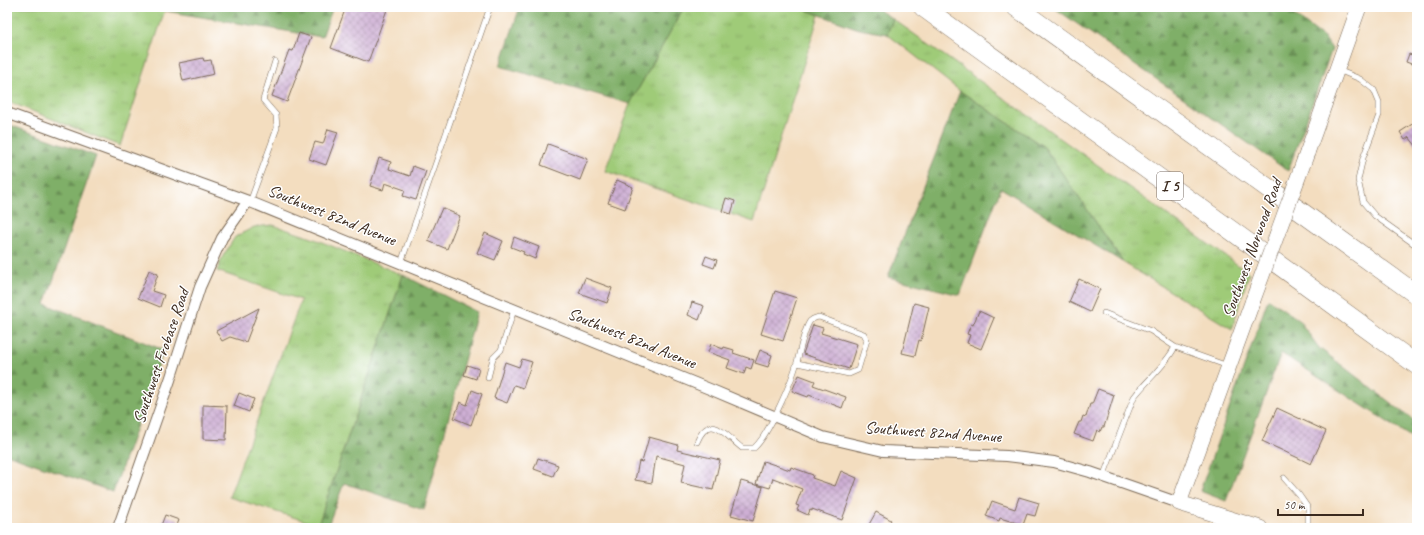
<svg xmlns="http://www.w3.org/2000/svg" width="1424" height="535" viewBox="0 0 1424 535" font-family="Caveat,sans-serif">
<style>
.grass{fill:url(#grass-tufts);stroke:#6d7a4b}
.forest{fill:url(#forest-firs);stroke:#5d6c43}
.building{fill:url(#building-cross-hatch)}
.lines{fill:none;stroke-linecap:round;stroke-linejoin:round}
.lane-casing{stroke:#7b6956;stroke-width:6}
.street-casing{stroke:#7b6956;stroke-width:12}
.secondary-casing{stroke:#7b6956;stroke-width:16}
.highway-casing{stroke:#7b6956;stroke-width:20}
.lane{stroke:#fff;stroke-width:5}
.street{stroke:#fff;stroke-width:10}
.secondary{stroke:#fff;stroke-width:15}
.highway{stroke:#fff;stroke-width:19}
.secondary-bridge-casing{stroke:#7b6956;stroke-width:16;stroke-linecap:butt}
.secondary-bridge{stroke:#fff;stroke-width:15}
.labels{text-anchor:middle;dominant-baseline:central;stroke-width:3;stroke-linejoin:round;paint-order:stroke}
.shield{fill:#fff;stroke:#766a62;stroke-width:1}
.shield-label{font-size:16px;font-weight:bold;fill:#3b2a1e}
.street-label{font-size:17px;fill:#3b2a1e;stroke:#fff}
</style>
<defs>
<pattern id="grass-tufts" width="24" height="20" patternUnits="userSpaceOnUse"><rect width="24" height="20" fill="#9fcb78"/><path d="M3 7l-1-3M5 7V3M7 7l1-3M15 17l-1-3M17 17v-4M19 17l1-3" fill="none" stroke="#8aae67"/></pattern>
<pattern id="forest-firs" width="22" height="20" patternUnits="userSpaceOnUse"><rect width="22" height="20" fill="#7faf68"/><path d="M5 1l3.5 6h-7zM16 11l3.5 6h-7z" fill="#698f55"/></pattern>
<pattern id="building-cross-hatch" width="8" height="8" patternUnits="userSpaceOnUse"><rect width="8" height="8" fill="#ceafd4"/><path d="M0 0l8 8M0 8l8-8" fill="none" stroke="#a88fab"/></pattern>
</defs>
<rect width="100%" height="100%" fill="#fff"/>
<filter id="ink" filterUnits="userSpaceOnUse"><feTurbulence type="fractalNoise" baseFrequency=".025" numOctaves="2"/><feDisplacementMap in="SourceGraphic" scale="8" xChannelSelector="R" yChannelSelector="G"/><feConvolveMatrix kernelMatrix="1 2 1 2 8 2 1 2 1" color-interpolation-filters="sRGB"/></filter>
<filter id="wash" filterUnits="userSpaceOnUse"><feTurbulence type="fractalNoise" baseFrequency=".012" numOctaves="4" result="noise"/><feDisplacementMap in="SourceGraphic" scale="16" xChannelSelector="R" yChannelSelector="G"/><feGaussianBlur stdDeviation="0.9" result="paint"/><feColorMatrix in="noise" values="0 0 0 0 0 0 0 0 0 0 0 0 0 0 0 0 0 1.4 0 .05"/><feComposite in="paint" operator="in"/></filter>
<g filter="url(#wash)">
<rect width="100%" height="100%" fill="#f3ddbf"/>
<!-- grass -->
<path class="grass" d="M7 7H166L120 146 7 101Z
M684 7H798L819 15 754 222 605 171 630 104Z
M893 19 1249 273 1232 329 1124 263 1044 147 960 91 887 34Z
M273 225 312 238 403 275 318 525 229 497 301 300 217 271 223 256 235 237 254 227Z"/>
<!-- forest -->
<path class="forest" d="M166 7H333L322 37 165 11Z
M520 7H684L630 104 500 66Z
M798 7H874L893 19 887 34 859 29Z
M1053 7H1283L1324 37 1332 49 1288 171Z
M960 91 1044 147 1124 263 1001 188 960 295 888 277Z
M7 124 96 156 45 304 164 350 113 492 7 454Z
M403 275 477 312 424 510 344 483 327 528 318 525Z
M1268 299 1298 319 1319 348 1417 423V441L1281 353 1226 501 1200 491Z"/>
<g id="blocks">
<!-- building -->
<path class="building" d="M346 7H388L368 62 331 48Z
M299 33 311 37 287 102 272 96 289 50 293 51Z
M1409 54 1417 57V66L1406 62Z
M203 58 204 61 211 60 214 74 183 81 179 63Z
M1417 121V147L1409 137 1405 140 1400 132Z
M328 129 338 132 326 165 309 159 315 142 323 144Z
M548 144 588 159 580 180 541 165Z
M379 158 391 162 389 169 410 176 413 166 426 171 416 200 403 196 405 190 385 183 383 190 370 186Z
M617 180 633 187 625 209 608 203Z
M726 198 735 201 731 214 722 211Z
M442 208 460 216 447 249 428 241Z
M485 233 503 241 495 260 477 253Z
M514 237 539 247 535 259 523 254 524 252 511 247Z
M706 256 717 260 714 268 703 264Z
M149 270 158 274 152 291 164 295 160 307 138 298Z
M585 278 612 288 607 303 579 293Z
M1079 279 1100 289 1090 312 1069 302Z
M775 291 797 298 783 341 761 334Z
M692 302 704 306 699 320 688 315Z
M914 303 929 307 921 341 919 340 915 356 902 353Z
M259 308 246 342 230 337 222 341 216 331Z
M979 311 994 318 981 349 967 343 970 335 967 334 971 324 973 325Z
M813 325 823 328 821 333 857 344 849 369 803 354Z
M711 344 723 349 724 347 734 350 733 353 754 360 751 369 746 367 744 374 727 368 730 360 708 352Z
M760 350 772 355 768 367 755 363Z
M522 359 532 362 523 388 514 385 507 403 494 398 505 362 519 367Z
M467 365 479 369 476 379 464 375Z
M799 375 815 381 813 385 846 397 842 408 809 395 808 397 792 391Z
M1098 389 1114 395 1104 427H1102L1100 432 1097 430 1093 441 1074 434 1079 422H1081L1083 416 1086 417 1090 404H1092Z
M472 390 482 394 471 425 454 418 460 402 467 405Z
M239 393 254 399 249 412 234 406Z
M203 405 227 406 226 440 203 439Z
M1277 408 1326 431 1311 464 1262 441Z
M649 437 678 445 677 450 720 460 713 490 681 483 685 464 656 456 652 483 635 480 639 461 642 462Z
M538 458 558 465 553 476 534 469Z
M763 461 790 470 791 467 813 475 812 478 835 486 841 471 857 478 842 520 812 509V511L810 510 808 515 797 510 799 506 796 505 802 489 773 478 770 488 756 484Z
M741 481 763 487 753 521 731 515Z
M1019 497 1039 503 1035 516 1027 514 1023 525 1000 518 999 521 986 516 992 501 1015 509Z
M876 512 891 520 886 528H867Z
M165 515 179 520 176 528H160Z"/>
</g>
</g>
<g filter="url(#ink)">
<use href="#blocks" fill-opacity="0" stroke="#7b6956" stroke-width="1"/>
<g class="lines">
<!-- lane casing -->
<g class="lane-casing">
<path id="lane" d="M1338 70 1360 79 1374 90 1379 102V115L1363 158 1358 180 1363 202 1375 216 1417 246
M250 202 277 128 276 115 263 100 275 61
M401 263 490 7
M1104 313 1151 331 1175 347 1228 366
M488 378 493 358 501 350 514 310
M697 442C710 411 726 436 742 448H754C768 436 792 381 797 362 800 351 804 329 810 321 813 318 815 318 819 317L864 334 867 340 858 370 849 374 797 363
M1103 477 1134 397C1147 380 1165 366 1175 347
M1284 478 1299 495 1308 508V528"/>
</g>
<!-- street casing -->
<g class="street-casing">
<path id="street" d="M7 113 248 201 712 390 823 437 883 451 1007 456 1054 462 1090 472 1179 503
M118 528 170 380 200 287 222 238 248 201"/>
</g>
<!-- secondary casing -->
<g class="secondary-casing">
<path id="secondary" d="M1307 153 1359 7
M1253 300 1179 503 1260 528"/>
</g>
<!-- highway casing -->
<g class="highway-casing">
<path id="highway" d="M923 7 1417 365
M1016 7 1417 295"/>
</g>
<!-- lane -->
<use href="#lane" class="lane"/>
<!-- street -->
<use href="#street" class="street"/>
<!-- secondary -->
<use href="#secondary" class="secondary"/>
<!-- highway -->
<use href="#highway" class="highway"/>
<!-- secondary-bridge casing -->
<g class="secondary-bridge-casing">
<path id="secondary-bridge" d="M1253 300 1307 153"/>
</g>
<!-- secondary-bridge -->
<use href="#secondary-bridge" class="secondary-bridge"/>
</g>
</g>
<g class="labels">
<!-- shield labels -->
<rect class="shield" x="1157" y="172" width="26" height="28" rx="3"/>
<g class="shield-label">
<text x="1170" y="186">I 5</text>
</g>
<!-- street labels -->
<g class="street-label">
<text transform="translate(332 215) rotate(22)">Southwest 82nd Avenue</text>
<text transform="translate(1252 248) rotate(-70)">Southwest Norwood Road</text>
<text transform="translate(632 338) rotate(22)">Southwest 82nd Avenue</text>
<text transform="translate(161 356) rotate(-71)">Southwest Frobase Road</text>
<text transform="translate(933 432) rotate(4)">Southwest 82nd Avenue</text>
</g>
</g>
<!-- margin -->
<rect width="1424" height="535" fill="none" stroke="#fff" stroke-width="24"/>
<!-- scale -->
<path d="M1278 509v6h85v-6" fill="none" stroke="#3b2a1e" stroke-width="2"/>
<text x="1284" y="509" font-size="12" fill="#3b2a1e" stroke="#ffffff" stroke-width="3" paint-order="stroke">50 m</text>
</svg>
